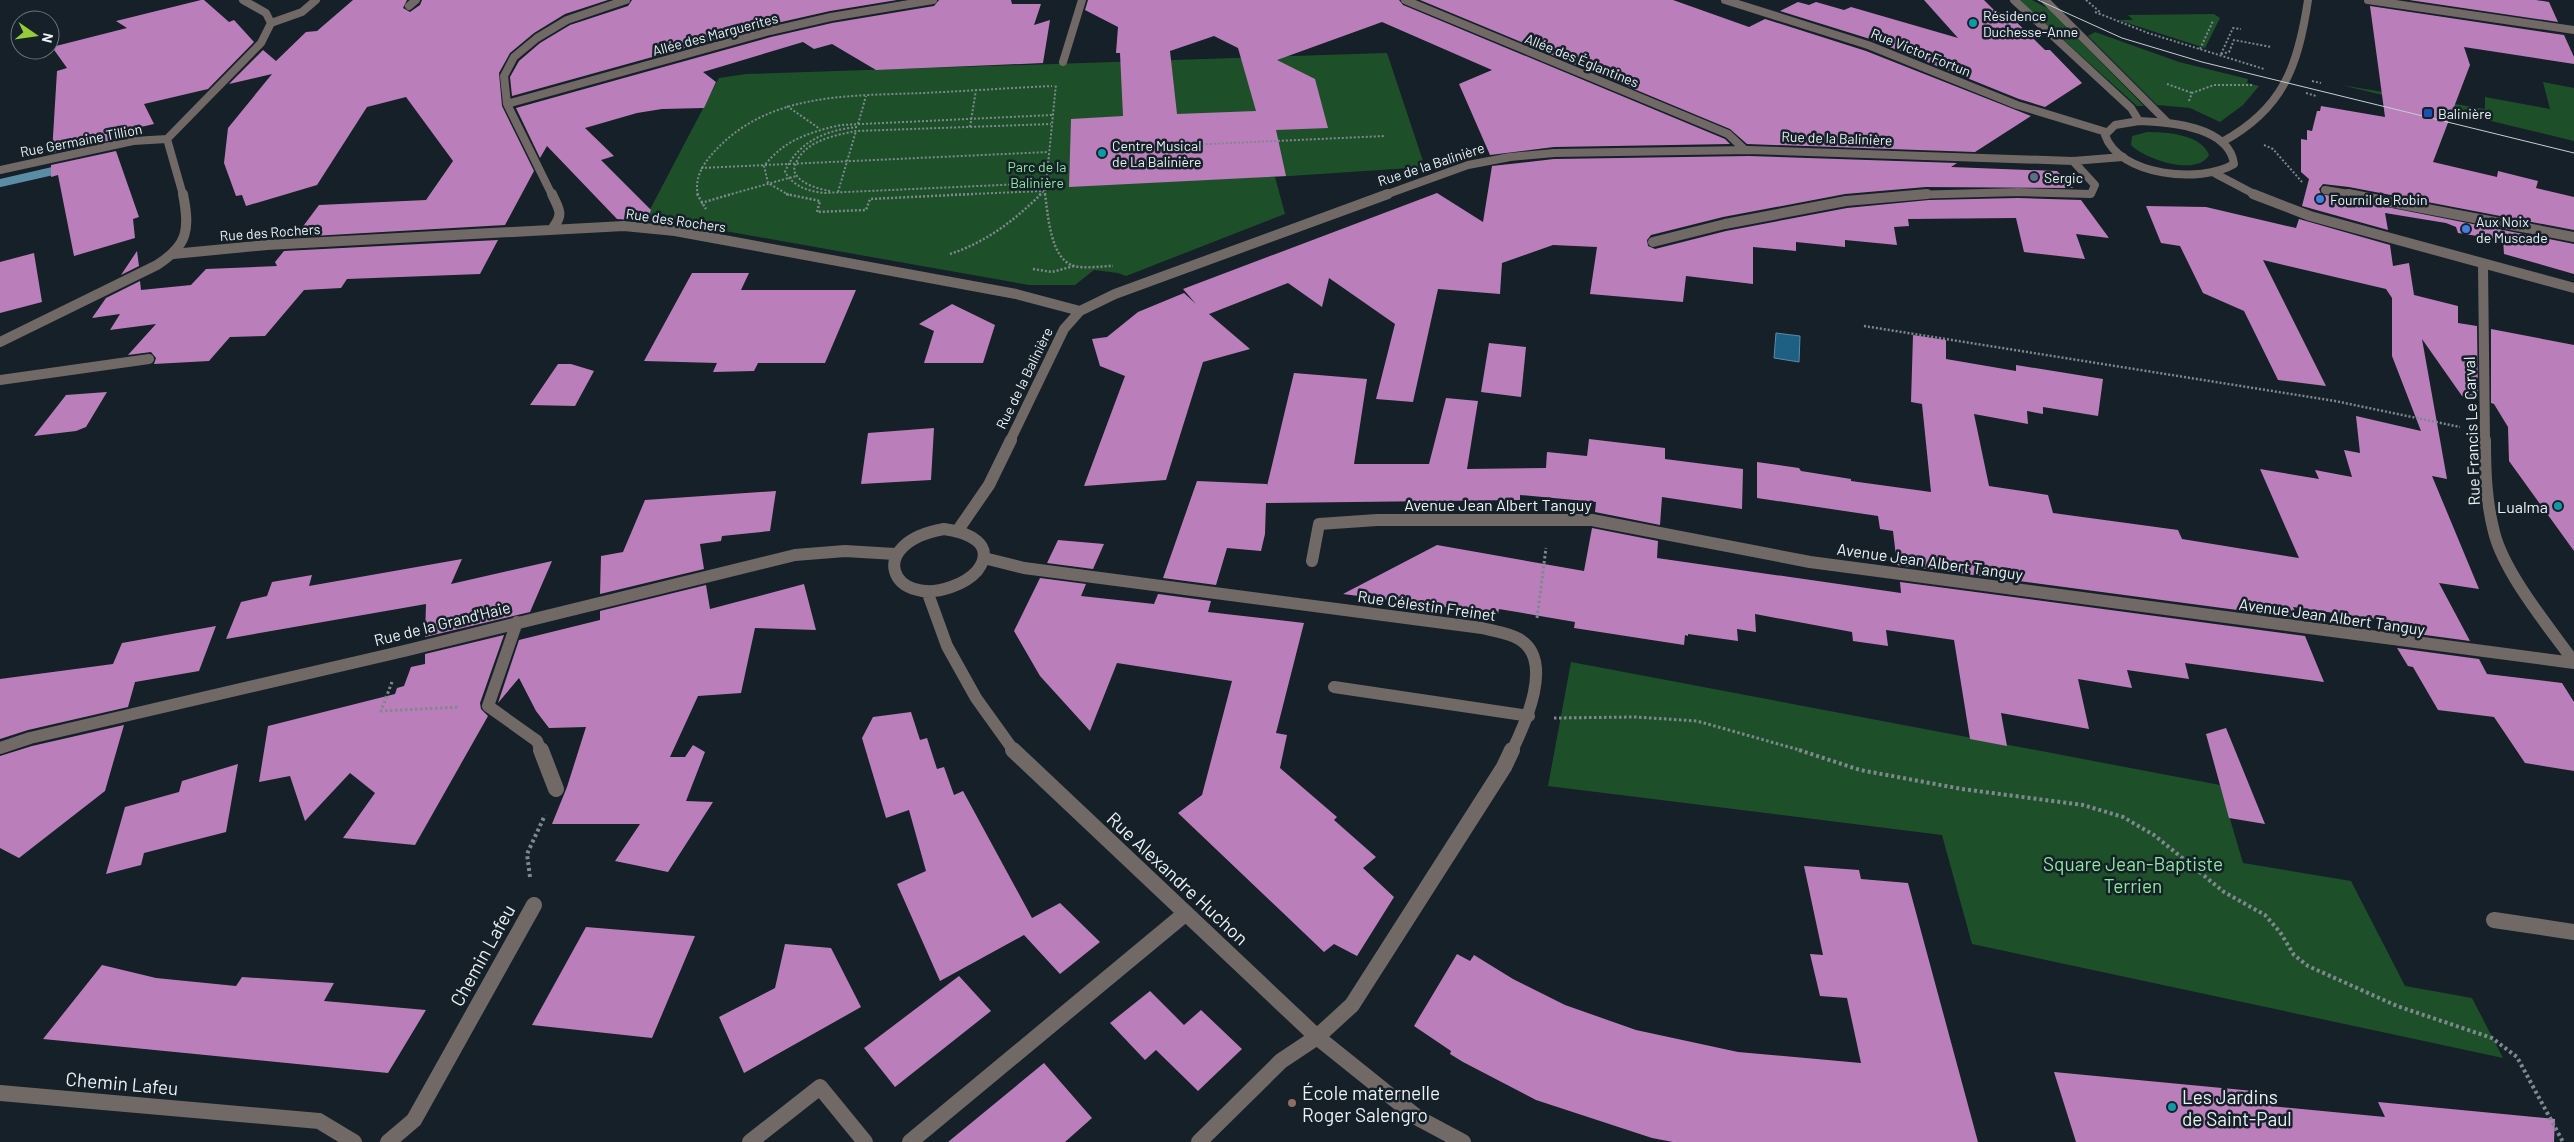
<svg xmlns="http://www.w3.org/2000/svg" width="2574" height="1142" viewBox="0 0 2574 1142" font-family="Barlow,sans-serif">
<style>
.green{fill:#1d5029}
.water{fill:#1e6083;stroke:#5b8ca6}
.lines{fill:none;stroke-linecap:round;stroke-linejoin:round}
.stream{stroke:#5b8ca6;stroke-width:8}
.building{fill:#ba7fba;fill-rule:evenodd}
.path-far3{stroke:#7f888f;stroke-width:2;stroke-dasharray:2 2;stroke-linecap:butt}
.path-far2{stroke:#7f888f;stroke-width:2.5;stroke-dasharray:2 2;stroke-linecap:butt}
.path-far1{stroke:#7f888f;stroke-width:3;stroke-dasharray:2.5 2.5;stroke-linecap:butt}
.path{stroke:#7f888f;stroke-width:4;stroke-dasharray:3 3;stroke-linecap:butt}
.service-far3{stroke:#706966;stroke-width:8}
.service-far2{stroke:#706966;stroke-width:10}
.service-far1{stroke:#706966;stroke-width:12}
.service{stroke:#706966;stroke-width:16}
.minor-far3{stroke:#706966;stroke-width:8}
.minor-far2{stroke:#706966;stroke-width:10}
.minor-far1{stroke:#706966;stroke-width:12}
.minor{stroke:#706966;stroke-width:16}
.tertiary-far1{stroke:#706966;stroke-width:8}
.tertiary{stroke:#706966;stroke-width:10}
.tram{stroke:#c6ced4;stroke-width:1}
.culture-dot{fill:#0f9aa8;stroke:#152028;stroke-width:2}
.transit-dot{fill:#1a4fb4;stroke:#152028;stroke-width:2}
.service-dot{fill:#5c6f8a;stroke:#152028;stroke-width:2}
.shop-dot{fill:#3f7fe0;stroke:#152028;stroke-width:2}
.education-dot{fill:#8d6e63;stroke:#152028;stroke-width:2}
.labels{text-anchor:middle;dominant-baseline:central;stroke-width:5;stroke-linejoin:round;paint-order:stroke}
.far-poi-label{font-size:14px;fill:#eaf1f7;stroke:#152028;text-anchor:start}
.far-street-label{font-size:14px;fill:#eaf1f7;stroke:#152028}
.far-park-label{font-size:14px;fill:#8be89c;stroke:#152028}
.street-label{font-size:16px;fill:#eaf1f7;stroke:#152028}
.poi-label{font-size:16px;fill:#eaf1f7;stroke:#152028;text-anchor:end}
.near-park-label{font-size:19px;fill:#8be89c;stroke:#152028}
.near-street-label{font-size:19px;fill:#eaf1f7;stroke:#152028}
.near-poi-label{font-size:19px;fill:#eaf1f7;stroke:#152028;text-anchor:start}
</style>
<rect width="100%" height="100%" fill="#152028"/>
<!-- green -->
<path class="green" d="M2019 0H2032L2049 9 2144 106H2137Z
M2214 14 2220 18 2205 48 2118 20H2133L2128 15Z
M2095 32 2179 62 2248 79 2247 83 2259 86 2243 105 2220 122 2190 108 2157 105 2088 36Z
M1387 53 1425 167 1275 177 1285 214 1126 276 1118 273 1094 270 1075 285H1029L646 217 719 78 746 74Z
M2543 82 2574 88V141L2341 85 2485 109V97L2550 109Z
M2147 132C2166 132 2201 134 2209 155 2197 177 2144 159 2131 145L2132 136Z
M1571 662 2220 785 2243 863 2351 881 2405 986 2472 998 2503 1058 1972 944 1942 835 1548 786Z"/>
<!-- water -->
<path class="water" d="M1776 333 1800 336 1799 362 1774 358Z"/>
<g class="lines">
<!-- stream -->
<path class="stream" d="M0 183 66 168"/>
</g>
<!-- building -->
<path class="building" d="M201 0H204L229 22 234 20 254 42 208 89 144 104 154 124 110 134 112 140 52 153 57 71 67 68 52 47 127 28 116 21Z
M353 0H407L403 8 410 12 420 5 422 0H608L565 14 534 33 510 53 499 73 502 106 534 171 505 225 295 237 319 205 426 200 453 161 406 97 367 107 317 185 246 206 242 195 236 196 224 163 228 128 272 74 229 84 263 50 276 61 306 32 317 31Z
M632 0H897L830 11 768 25 512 96 510 77 519 61 540 43 570 25 628 6Z
M939 0H1011L1012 4H1041L1034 25 1050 20 1043 63 876 70 832 44 814 49 803 42 703 72 716 82 704 108 662 109 637 113 585 128 614 156 601 160 651 210 647 221 617 219 547 146 540 158 516 108 771 37 832 23 934 6Z
M1088 0H1399L1403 5 1725 139 1730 144 1554 147 1490 155 1459 84 1492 70 1382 22 1277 60 1315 79 1328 128 1276 130 1286 176 1069 187 1071 119 1123 116 1120 53H1116L1118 27 1085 10ZM1214 36 1238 48 1256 111 1177 114 1170 51Z
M1420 0H1673L1749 27 1765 19 1866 51 2031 116 1975 152 1747 144 1730 129Z
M1924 0H1984L1996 12H2006L2045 50H2050L2082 83 2045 107 2019 99 1870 39 1780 11 1798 2 1809 5 1816 2 1844 10 1851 7 1958 38Z
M2409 0H2536L2549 2 2558 22Z
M2370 6 2564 35 2574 57V64L2464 47 2470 65 2433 162 2497 177 2498 171 2538 181 2536 188 2574 197V230L2349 187 2323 184 2319 189 2321 194 2574 244V274L2504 254 2503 240 2458 233 2456 227 2446 223 2385 213 2388 230 2302 206 2309 179 2301 172V139L2307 140V130L2312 131 2317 111H2320L2321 106 2385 117Z
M116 151 139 217 133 219 135 238 74 256 58 175 51 177V165Z
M1749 156 1957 163 1951 167 2057 171 2073 188 1926 187 1845 194 1723 217 1651 235 1647 240 1648 246 1655 249 1726 231 1847 208 1929 200 2018 198 2081 200 2109 238 2076 234 2085 259 2024 252 2016 218 1908 219 1909 226 1894 227 1897 245 1845 240V247L1796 242V251L1753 247V284L1686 276 1683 302 1590 294 1597 247 1553 245 1502 263 1500 294 1438 289 1413 402 1376 399 1395 324 1329 278 1322 307 1288 283 1209 314 1250 349 1203 362 1166 480 1084 486 1125 376 1100 366 1092 339 1107 337 1138 312 1184 293 1196 304 1183 289 1437 193 1483 222 1492 166 1554 159Z
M2146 206 2206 207 2296 228 2299 219 2390 245 2393 266 2409 263 2414 295 2458 306V323L2477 326 2478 399 2462 396 2422 339 2447 479 2432 476 2479 589 2439 583 2470 641 2388 630 2382 620 2293 607 2298 618 1897 565 1893 531 1880 529 1878 516 1757 498V462L1799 468 1801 471 1851 479V481L1931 492 1922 404 1911 402 1913 335 1946 340V359L2016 371V365L2103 379 2098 416 2043 407V414L2027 411 2028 424 1974 414 1989 486 2048 495 2053 513 2178 530 2182 539 2299 558 2260 469 2319 479 2315 470 2352 477 2344 450 2360 453 2356 416 2421 431 2392 356V298L2386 289 2263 260 2326 386 2278 380 2244 311 2203 293 2180 246 2161 243Z
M498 240 480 274 347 279 341 288 304 290 265 336 230 337 209 361 154 364 156 358 151 352 128 355 156 324 110 330 120 314 92 318 106 298 140 281 141 290 191 285 206 269 277 266 275 262 284 251Z
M137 251 139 266 121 275Z
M34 253 42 302 0 313V262Z
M692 273H749L741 290H856L825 363H758L754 371 713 372 717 363 644 361Z
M952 304 995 325 983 363H924L934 331 919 324Z
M2491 329 2574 345V551L2509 461 2508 427 2494 404 2491 403Z
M1489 343 1526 347 1521 397 1481 392Z
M558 364H571L594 371 575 406 530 405Z
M1294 373 1367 379 1354 464H1429L1446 398 1478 401 1467 469 1546 468 1547 452 1587 456 1589 439 1665 448V459L1743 469 1742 509 1662 497 1660 525 1595 512 1596 502 1520 495V500L1266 503 1265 534 1261 551 1227 548 1216 585 1163 578 1197 481 1267 484V486Z
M107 392 86 427 76 431 34 436 66 395Z
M934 428 931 480 861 484 868 433Z
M776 491 770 531 722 536 721 541 700 544 704 569 600 594 601 556 623 552 645 500Z
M1592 528 1658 541 1657 558 1901 593 1900 582 2305 636 2324 682 2185 663 2189 679 2127 670 2132 688 2078 679 2089 729 2001 713 2007 746 1970 739 1954 640 1886 630 1888 646 1853 641 1852 632 1755 614 1756 632 1737 629 1738 641 1688 634V636L1685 635 1684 645 1574 628 1575 622 1499 609 1498 614 1343 594 1437 545 1584 571Z
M1058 540 1104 544 1093 569 1047 563Z
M462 559 451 584 552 561 530 612 425 637 426 604 226 639 241 602 267 596 272 582 312 575 309 586Z
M1040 578 1086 584 1081 596 1154 604 1158 594 1211 601 1208 612 1304 623 1276 733 1287 735 1280 768 1337 817 1334 820 1376 857 1363 868 1394 897 1357 956 1334 944 1324 952 1178 813 1202 795 1232 681 1117 663 1090 731 1040 676 1014 631Z
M804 584 816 630 755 628 741 693 698 696 670 757H685L693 745 705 752 686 801 713 802 668 872 615 861 640 824H552L567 787 586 727 549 728 536 711 519 678 498 703 519 640 600 620V611L706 585 710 609Z
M216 626 199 671 135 682 128 707 28 730 0 739V679L113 664 122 643Z
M504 635 480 703 481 709 488 716 415 845 343 838 375 793 350 773 305 821 290 776 259 782 268 726 395 694 397 688 404 686 411 667 425 664V654Z
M2397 648 2479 659 2487 674 2562 683 2574 702V771L2525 763 2494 717 2438 710 2413 667 2408 666Z
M911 712 920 740 927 738 937 769 944 767 954 795 963 791 1032 918 1060 903 1100 942 1060 974 1024 935 940 981 897 884 926 871 909 810 886 818 862 738 873 717Z
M124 725 105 791 19 858 0 848V756L32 746Z
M2226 728 2265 824 2229 818 2206 734Z
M238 764 226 832 144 853 141 865 106 874 125 807 179 792 182 781Z
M1804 866 1859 870 1861 879 1908 883 1978 1142H1673L1652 1138 1536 1100 1463 1062 1450 1054 1451 1051 1414 1026 1457 954 1470 961 1474 955 1513 979 1565 1005 1636 1030 1738 1052 1861 1063 1847 998 1820 996 1810 954 1823 955Z
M586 927 695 936 652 1038 532 1025Z
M785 944 831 948 861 1007 744 1073 719 1017 775 988Z
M102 965 156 978 236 986 242 977 334 983 324 1001 426 1010 388 1073 43 1039Z
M959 976 991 1011 895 1087 864 1048Z
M1150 991 1184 1025 1201 1010 1242 1049 1198 1091 1156 1050 1145 1060 1110 1023Z
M1044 1063 1092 1118 1065 1142H948Z
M2054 1072 2264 1092 2270 1106 2385 1117 2378 1102 2555 1119 2554 1142H2076Z"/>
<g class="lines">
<!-- path-far3 -->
<path class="path-far3" d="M2086 0 2100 12
M2095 12 2148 33 2264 69
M2200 49 2213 21
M2221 54 2229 52 2234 40 2271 47
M2221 54 2233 28 2241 29
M2312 81 2321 83
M2167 84 2192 93
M2306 93 2316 96
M2189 101 2192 93 2214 85H2253
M787 106 820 129
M858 124 866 96
M857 127C826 130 797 142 785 172 794 187 808 191 824 193L1045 183
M970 127 976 90
M2264 145 2273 149 2302 182
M1122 148 1385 136
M701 168 1048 152
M830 191C818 189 797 183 794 170 799 142 832 136 856 131L1051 124
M838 192 856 131
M698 195C694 178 703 164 714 152 768 92 850 96 923 93 966 91 1009 88 1052 86
M728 195 796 176
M789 195 768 183 764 166C784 140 810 132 841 125L1052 115
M947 195 1044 191
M1039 195 1043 192
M1045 195 1056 84"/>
<!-- path-far2 -->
<path class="path-far2" d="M697 194 706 209
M786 194 820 201 817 212 866 210 870 199 974 194
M1045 194C1048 214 1050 259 1074 266 1085 269 1102 266 1113 266
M701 203 732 194
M950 254C986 242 1014 221 1041 194
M1033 269 1052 272 1074 266
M1864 326 2335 401 2460 427"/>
<!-- path-far1 -->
<path class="path-far1" d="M1537 618 1546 548
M392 682 381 711 460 707
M1554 718 1635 717 1697 721 1803 751"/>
<!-- path -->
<path class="path" d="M1799 750 1860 770 1962 789 2083 805 2123 817 2154 835 2224 892 2265 915 2280 932 2294 955 2308 966 2397 1006 2492 1038 2517 1057 2563 1142
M530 877 527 854 545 815"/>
<!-- service-far3 -->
<path class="service-far3" d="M2325 190 2355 195"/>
<!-- service-far2 -->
<path class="service-far2" d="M2348 194 2574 237
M0 380 149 359"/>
<!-- service-far1 -->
<path class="service-far1" d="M1334 687 1529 716"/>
<!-- service -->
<path class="service" d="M2494 920 2574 932
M1199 1142 1281 1061 1317 1037"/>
<!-- minor-far3 -->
<path class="minor-far3" d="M1405 0 1728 134 1745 150
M2014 0 2131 108 2139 121
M2045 0 2168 123
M2368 0 2574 30
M409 6 416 0
M271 23 302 12 316 0
M1063 62 1082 0
M507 104 770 31 831 17 933 0
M2222 142C2283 109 2298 67 2308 0
M0 170 133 141 167 139
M183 195 167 139 261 43 271 23 266 13 243 0
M552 195 507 104 504 76 514 57 537 38 567 20 626 0
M1385 195 1468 165 1510 157 1554 153 1749 150 2073 161 2123 157
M1912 195 2018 192 2091 194 2095 185 2073 161"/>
<!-- minor-far2 -->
<path class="minor-far2" d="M552 194C559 210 564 213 553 228
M1653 242 1725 224 1846 201 1927 194
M173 254 267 245 624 226 675 231 1016 294 1080 311
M2483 265 2485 441
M0 342 157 265C188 245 190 230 183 194
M1010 441 1064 329 1080 311 1115 294 1388 194"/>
<!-- minor-far1 -->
<path class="minor-far1" d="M2485 440C2485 471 2486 501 2494 532 2504 573 2549 627 2574 662
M944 529C967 532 998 544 977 571 970 579 960 584 951 587 891 608 864 543 944 529Z
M958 530 989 485 1011 440
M984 558 1024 568 1482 628C1493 631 1509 633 1519 639 1555 660 1525 724 1512 751
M1312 561 1319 524 1377 520H1592L1810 562 2574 663
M927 591 947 646 976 698 1014 751
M517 622 488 706 537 741 541 751
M0 748 30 738 404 651 795 555 845 551 895 554"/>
<!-- minor -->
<path class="minor" d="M541 750 556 789
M1013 750 1317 1037 1418 1118 1463 1142
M1317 1037 1352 1005 1504 767 1512 750
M0 1093 319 1121 354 1142
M388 1142 414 1120 534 905
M750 1142 820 1087 865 1142
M910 1142 1186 913"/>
<!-- tertiary-far1 -->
<path class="tertiary-far1" d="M1725 0 1868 45 2017 105 2106 132
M2139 121C2169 122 2229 126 2234 164 2201 184 2119 176 2105 135L2115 125Z
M2216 174 2256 195"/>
<!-- tertiary -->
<path class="tertiary" d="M2253 194 2310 216 2574 288"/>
<!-- tram -->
<path class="tram" d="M2038 0 2122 38 2202 62 2574 153"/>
</g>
<!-- markers -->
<g class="culture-dot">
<circle cx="1973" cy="23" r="5"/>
<circle cx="1102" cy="153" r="5"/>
<circle cx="2558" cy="506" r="5"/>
<circle cx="2172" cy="1107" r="5"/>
</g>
<rect class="transit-dot" x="2423" y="108" width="10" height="10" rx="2.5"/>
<circle class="service-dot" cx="2034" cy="177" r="5"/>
<g class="shop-dot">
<circle cx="2320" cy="199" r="5"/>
<circle cx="2466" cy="229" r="5"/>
</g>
<circle class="education-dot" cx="1292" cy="1103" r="5"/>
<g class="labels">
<!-- far-poi labels -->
<g class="far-poi-label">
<text x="1983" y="15">Résidence<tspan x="1983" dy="16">Duchesse-Anne</tspan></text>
<text x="2438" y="113">Balinière</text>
<text x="1112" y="145">Centre Musical<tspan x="1112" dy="16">de La Balinière</tspan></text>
<text x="2044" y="177">Sergic</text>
<text x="2330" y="199">Fournil de Robin</text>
<text x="2476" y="221">Aux Noix<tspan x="2476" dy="16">de Muscade</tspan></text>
</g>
<!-- far-street labels -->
<g class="far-street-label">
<text transform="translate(715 34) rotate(-15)">Allée des Marguerites</text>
<text transform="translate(1921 52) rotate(22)">Rue Victor Fortun</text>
<text transform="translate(1582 60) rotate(22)">Allée des Églantines</text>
<text transform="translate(1837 138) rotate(2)">Rue de la Balinière</text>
<text transform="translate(81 140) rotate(-11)">Rue Germaine Tillion</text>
<text transform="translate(1431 164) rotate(-18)">Rue de la Balinière</text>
<text transform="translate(676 220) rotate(8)">Rue des Rochers</text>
<text transform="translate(270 232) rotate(-4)">Rue des Rochers</text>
<text transform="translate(1024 378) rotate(-64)">Rue de la Balinière</text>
</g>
<!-- far-park labels -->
<g class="far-park-label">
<text x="1037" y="166">Parc de la<tspan x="1037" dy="16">Balinière</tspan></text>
</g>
<!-- street labels -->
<g class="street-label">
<text transform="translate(2471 431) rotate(-92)">Rue Francis Le Carval</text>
<text x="1498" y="504">Avenue Jean Albert Tanguy</text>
<text transform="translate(1930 561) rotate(8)">Avenue Jean Albert Tanguy</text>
<text transform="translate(1427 605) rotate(8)">Rue Célestin Freinet</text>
<text transform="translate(2332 616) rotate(8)">Avenue Jean Albert Tanguy</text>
<text transform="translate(442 623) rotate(-14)">Rue de la Grand'Haie</text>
</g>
<!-- poi labels -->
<g class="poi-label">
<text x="2548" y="506">Lualma</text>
</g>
<!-- near-park labels -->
<g class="near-park-label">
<text x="2133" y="863">Square Jean-Baptiste<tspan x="2133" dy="22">Terrien</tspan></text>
</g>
<!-- near-street labels -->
<g class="near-street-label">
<text transform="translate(1178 878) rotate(43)">Rue Alexandre Huchon</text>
<text transform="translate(482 955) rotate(-61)">Chemin Lafeu</text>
<text transform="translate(122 1083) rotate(5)">Chemin Lafeu</text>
</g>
<!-- near-poi labels -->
<g class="near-poi-label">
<text x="1302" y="1092">École maternelle<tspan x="1302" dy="22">Roger Salengro</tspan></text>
<text x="2182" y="1096">Les Jardins<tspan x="2182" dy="22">de Saint-Paul</tspan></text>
</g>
</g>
<!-- north arrow -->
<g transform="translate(35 35) rotate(103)"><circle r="24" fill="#152028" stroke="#6a747b"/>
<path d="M0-4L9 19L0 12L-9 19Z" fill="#96cc3a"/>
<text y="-8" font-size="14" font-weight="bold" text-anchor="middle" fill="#eaf1f7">N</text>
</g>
</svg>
